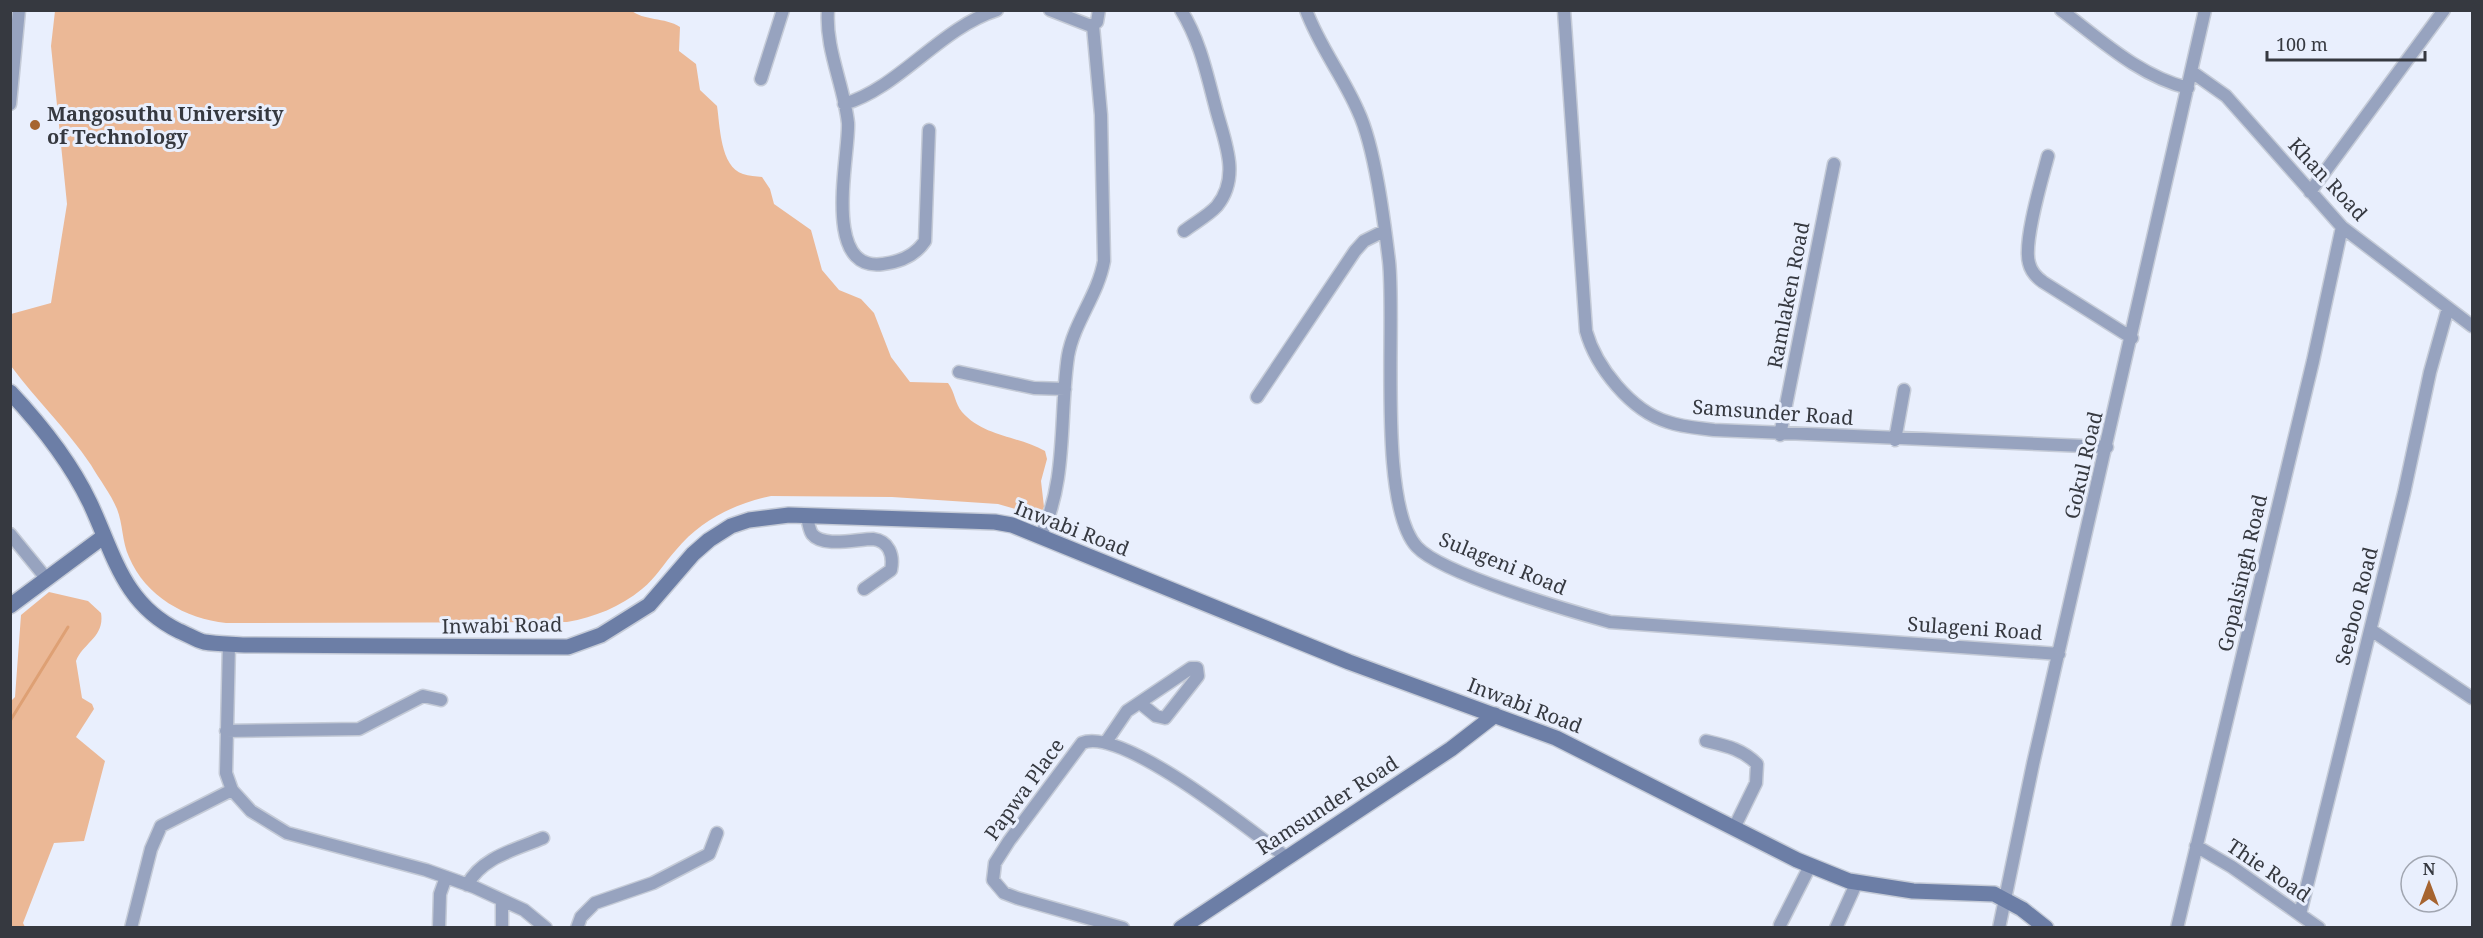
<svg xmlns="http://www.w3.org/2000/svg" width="2483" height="938" viewBox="0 0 2483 938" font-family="'Noto Serif',serif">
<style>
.green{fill:#ebb896}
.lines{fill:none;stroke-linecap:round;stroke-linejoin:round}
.stream{stroke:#dea074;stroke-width:3}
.street-casing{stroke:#c5cbd7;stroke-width:15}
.secondary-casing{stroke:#c5cbd7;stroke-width:18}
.street{stroke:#97a3bf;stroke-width:12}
.secondary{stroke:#6c7ea6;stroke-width:15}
.poi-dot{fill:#a66430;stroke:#e9effd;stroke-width:2}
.labels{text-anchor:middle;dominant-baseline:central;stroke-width:6;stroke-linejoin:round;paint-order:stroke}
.poi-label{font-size:20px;font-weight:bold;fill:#363940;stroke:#e9effd;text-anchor:start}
.street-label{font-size:20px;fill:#363940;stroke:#e9effd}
</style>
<rect width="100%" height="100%" fill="#e9effd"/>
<!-- green -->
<path class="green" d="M55 11 631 10C643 21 665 17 680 27L679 51 696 64 700 90 717 106C720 125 720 167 743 174 749 176 756 176 762 177L770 189 774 204 811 230 822 270 839 290 861 299 874 313 891 357 910 382 948 383C955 392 955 404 962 412 984 437 1019 436 1045 451L1047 459 1041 481 1044 507 1039 516 998 504 892 497 771 496C733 504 700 521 676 550 664 563 656 578 642 589 620 607 595 617 567 622L226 623C186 619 145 596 129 557 122 542 123 524 117 509 111 494 99 479 91 465 67 429 36 400 11 366V314L51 303 67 204 51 46Z
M49 592 88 601 101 613C105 637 83 643 76 661L82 698 92 704 94 709 76 737 105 761 84 841 54 843 23 923 25 927H11V701L15 697 21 615Z"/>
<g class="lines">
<!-- stream -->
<path class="stream" d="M10 721 68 627"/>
<!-- street casing -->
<g class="street-casing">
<path id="street" d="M828 10C825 49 844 85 848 123 850 152 820 273 883 264 900 262 915 256 925 241L929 130
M1050 10 1091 26 1097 22 1099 10
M1181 10C1200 41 1206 71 1215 105 1223 138 1242 175 1217 206 1208 216 1194 223 1184 231
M1306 10C1319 46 1343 76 1358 111 1375 147 1384 220 1389 261 1396 322 1377 504 1417 547 1442 574 1570 611 1610 622L2059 654
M1564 10 1586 331C1596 367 1631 411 1668 422 1682 427 1699 428 1714 430L2107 447
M2061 10C2101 40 2139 76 2188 88
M2192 72 2226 96 2342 227 2472 326
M761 79 783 10
M10 104 19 10
M844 104C899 88 940 28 997 10
M2048 156C2042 179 2023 242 2029 263 2031 272 2036 277 2043 282L2132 338
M2310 192 2444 10
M959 372 1034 388 1065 389
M1257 397 1355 251 1364 241 1384 231
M1780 435 1834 164
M1895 440 1904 390
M807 516C808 522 809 529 812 534 823 548 857 539 873 539 889 541 894 555 891 570L864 589
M10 534 46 578
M1040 537C1068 482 1059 415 1068 356 1074 322 1098 295 1104 261L1101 115 1093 26
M2371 630 2472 698
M229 644 226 773 232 790 251 811 287 833 426 870 474 887 524 910 546 928
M226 731 359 729 423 696 441 700
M1706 741C1727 746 1742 749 1757 764L1756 783 1734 828
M1106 742 1127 711 1191 668H1197L1198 676 1165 718 1156 716 1140 703
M2196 846 2232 867 2319 928
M467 885C482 857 515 850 543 838
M2300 914 2404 493 2430 372 2448 308
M1780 925 1810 866
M131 928 151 849 161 826 232 790
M439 928 440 894 446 877
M502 928V901
M577 928 581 917 595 903 653 883 709 854 717 833
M1123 928 1017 898 1004 893 993 880 995 863 1009 841 1082 743C1122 726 1251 831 1286 857
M1836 928 1856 884
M1999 928 2033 764 2205 10
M2177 928 2313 361 2342 227"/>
</g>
<!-- secondary casing -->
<g class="secondary-casing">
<path id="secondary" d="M10 392C42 426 70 461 90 503 114 554 123 604 179 631 187 634 196 640 204 642 217 644 232 644 245 645L568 647 601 635 649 605 693 554 709 540 731 526 749 520 789 515 995 522 1012 525 1349 662 1556 738 1797 860 1849 881 1913 891 1994 894 2022 909 2046 928
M10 606 103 537
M1181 928 1451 749 1495 715"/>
</g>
<!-- street -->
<use href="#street" class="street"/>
<!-- secondary -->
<use href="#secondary" class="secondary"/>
</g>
<!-- markers -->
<circle class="poi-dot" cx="35" cy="125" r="6"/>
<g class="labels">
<!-- poi labels -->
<g class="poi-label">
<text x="47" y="113">Mangosuthu University<tspan x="47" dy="23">of Technology</tspan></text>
</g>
<!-- street labels -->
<g class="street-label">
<text transform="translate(2328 179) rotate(47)">Khan Road</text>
<text transform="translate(1788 295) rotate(-79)">Ramlaken Road</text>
<text transform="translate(1773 412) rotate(4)">Samsunder Road</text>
<text transform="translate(2083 465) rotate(-77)">Gokul Road</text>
<text transform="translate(1072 528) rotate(21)">Inwabi Road</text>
<text transform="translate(1503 563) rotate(22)">Sulageni Road</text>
<text transform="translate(2242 573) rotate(-77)">Gopalsingh Road</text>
<text transform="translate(2356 606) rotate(-76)">Seeboo Road</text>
<text transform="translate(502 625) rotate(-1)">Inwabi Road</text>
<text transform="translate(1975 628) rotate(4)">Sulageni Road</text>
<text transform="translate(1525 705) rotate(21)">Inwabi Road</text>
<text transform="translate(1024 789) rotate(-54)">Papwa Place</text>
<text transform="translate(1327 805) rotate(-33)">Ramsunder Road</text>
<text transform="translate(2269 870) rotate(34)">Thie Road</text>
</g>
</g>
<!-- border -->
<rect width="2483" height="938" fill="none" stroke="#363940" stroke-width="24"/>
<!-- north arrow -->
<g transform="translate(2429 884)"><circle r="28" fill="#e9effd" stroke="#a1a6b1" stroke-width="1.5"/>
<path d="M0-4.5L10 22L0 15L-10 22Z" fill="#a66430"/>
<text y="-9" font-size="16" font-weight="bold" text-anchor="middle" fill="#363940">N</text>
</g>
<!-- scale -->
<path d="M2267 51v9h158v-9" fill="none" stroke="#363940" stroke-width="3"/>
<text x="2276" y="51" font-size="18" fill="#363940" stroke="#e9effd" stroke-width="4.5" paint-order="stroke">100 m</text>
</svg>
